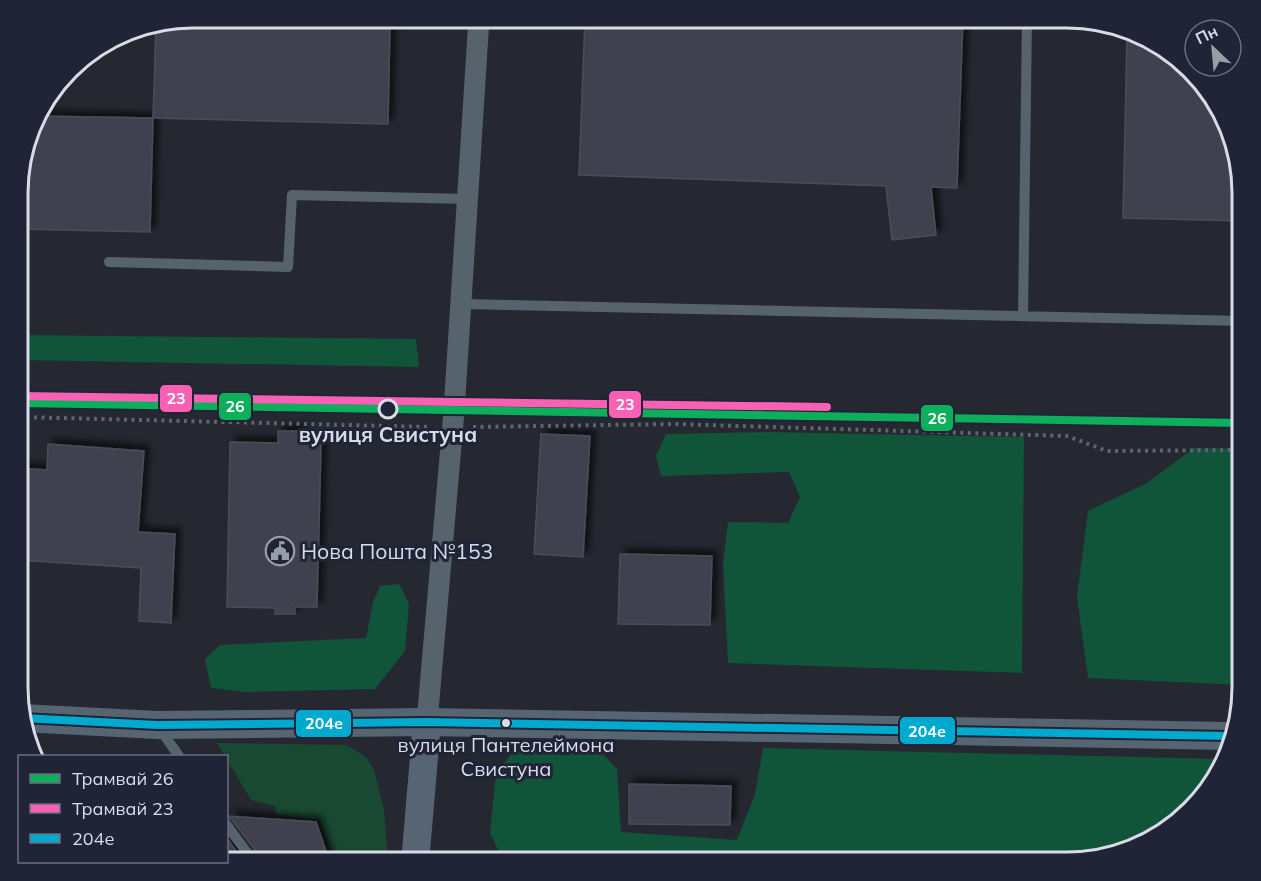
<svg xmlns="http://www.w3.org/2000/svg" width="1261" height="881" viewBox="0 0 1261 881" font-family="Mulish,sans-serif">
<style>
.green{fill:#194933}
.forest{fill:#105439}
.building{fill:#40414f;stroke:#4b4e56;stroke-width:1.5;filter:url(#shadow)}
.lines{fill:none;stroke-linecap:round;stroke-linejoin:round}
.path{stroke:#5d656e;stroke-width:4;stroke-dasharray:3 4.5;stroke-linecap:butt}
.service{stroke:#56636d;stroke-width:10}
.minor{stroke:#56636d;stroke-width:21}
.secondary{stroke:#576572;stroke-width:28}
.bus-1-casing{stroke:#202436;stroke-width:12}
.bus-1{stroke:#00a9ce;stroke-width:8}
.tram-1-casing{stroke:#202436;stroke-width:12}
.tram-2-casing{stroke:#202436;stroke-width:12}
.tram-1{stroke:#0daf5c;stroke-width:8}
.tram-2{stroke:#f860b3;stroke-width:8}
.stop-dot{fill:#202436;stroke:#d9dce8;stroke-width:3}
.bus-dot{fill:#d9dce8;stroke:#202436;stroke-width:2}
.labels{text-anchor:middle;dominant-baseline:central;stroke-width:6;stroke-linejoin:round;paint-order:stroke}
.bus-label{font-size:20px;fill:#d9dce8;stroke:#202436}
.stop-label{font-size:21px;font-weight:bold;fill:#d9dce8;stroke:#202436}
.poi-label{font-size:21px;fill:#d9dce8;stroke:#202436;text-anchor:start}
.rim{fill:none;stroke:#d9dce8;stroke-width:3}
.line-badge{stroke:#202436;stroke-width:2}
.badge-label{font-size:16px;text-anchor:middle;font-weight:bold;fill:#fff}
</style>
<defs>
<filter id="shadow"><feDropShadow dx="5.5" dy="-5.5" stdDeviation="3" flood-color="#0009"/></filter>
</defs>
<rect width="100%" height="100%" fill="#252831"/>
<!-- green -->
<path class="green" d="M217 743 347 745 366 757 374 770 384 810 387 849 384 863H335L320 820 276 814 275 806 251 800Z"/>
<!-- forest -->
<path class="forest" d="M19 335 416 339 419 367 19 360Z
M769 432 1024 437 1022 673 728 663 723 563 728 522 788 523 800 497 789 472 661 476 656 456 666 434Z
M1194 448 1243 449V685L1088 678 1077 597 1088 511 1147 483Z
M399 584 409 604 405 651 375 689 246 692 211 688 205 659 220 645 366 638 373 602 380 586Z
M517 747 597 748 617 769 621 832 737 840 755 794 763 748 1220 759 1207 794 1146 845 1068 863H507L503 860 490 833 496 773Z"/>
<!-- building -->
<path class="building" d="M585 18H963L957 188 931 187 936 235 892 240 886 186 579 175Z
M181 20 390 25 388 124 153 118 156 25Z
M1127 37 1174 54 1220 106 1243 182V221L1123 218Z
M36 116 153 118 150 232 19 229V171Z
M278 431H300V442L321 445 317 607H295V614H275V608L227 607 230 442 278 443Z
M541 434 590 436 583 557 534 554Z
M48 444 144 451 138 532 175 534 171 623 139 621 141 568 19 560V468L47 470Z
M620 554 712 556 710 625 618 624Z
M629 784 731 786 730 825 629 824Z
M226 816 316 822 330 863H265L232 820Z
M226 837 239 855 247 863H226Z"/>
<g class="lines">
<!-- path -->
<path class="path" d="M19 417 430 427
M473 427 674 424 1067 436 1107 451 1243 450"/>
<!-- service -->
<path class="service" d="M109 262 288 267 292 195 468 199
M461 304 1243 321
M1023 316 1027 18
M159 728 179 756
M226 824 245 850 258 863"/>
<!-- minor -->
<path class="minor" d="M427 722 454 411 479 18"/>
<!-- secondary -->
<path class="secondary" d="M22 718 157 725 427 722 1229 736
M415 863 427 722"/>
<!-- bus-1 casing -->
<g class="bus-1-casing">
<path id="bus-1" d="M22 718 157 725 427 722 1229 736"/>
</g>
<!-- bus-1 -->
<use href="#bus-1" class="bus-1"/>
<!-- tram-1 casing -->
<g class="tram-1-casing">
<path id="tram-1" d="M19 403 1243 423"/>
</g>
<!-- tram-2 casing -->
<g class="tram-2-casing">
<path id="tram-2" d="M19 396 827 407"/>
</g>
<!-- tram-1 -->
<use href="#tram-1" class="tram-1"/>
<!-- tram-2 -->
<use href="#tram-2" class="tram-2"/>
</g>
<!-- icons -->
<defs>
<g id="civic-ring" transform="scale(1.5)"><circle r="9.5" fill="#202436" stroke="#9a9da8" stroke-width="1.5"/><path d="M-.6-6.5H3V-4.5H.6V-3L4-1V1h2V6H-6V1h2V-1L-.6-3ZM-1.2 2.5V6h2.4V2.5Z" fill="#9a9da8"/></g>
</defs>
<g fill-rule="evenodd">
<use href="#civic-ring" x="280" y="551"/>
</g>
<!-- markers -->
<circle class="stop-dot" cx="388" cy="409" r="9"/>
<circle class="bus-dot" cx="506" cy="723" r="5"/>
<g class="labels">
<!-- bus labels -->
<g class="bus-label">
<text x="506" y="744">вулиця Пантелеймона<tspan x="506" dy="24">Свистуна</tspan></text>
</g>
<!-- stop labels -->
<g class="stop-label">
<text x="388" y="434">вулиця Свистуна</text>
</g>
<!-- poi labels -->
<g class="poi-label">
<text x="301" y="551">Нова Пошта №153</text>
</g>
</g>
<!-- crop -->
<path d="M0 0H1261V881H0ZM193 28H1067A165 165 0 0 1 1232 193V687A165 165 0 0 1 1067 852H193A165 165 0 0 1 28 687V193A165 165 0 0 1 193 28Z" fill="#202436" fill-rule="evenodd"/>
<path class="rim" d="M193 28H1067A165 165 0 0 1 1232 193V687A165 165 0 0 1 1067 852H193A165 165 0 0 1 28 687V193A165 165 0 0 1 193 28Z"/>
<g class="line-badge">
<rect x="159" y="384" width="34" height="29" rx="6" fill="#f860b3"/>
<rect x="608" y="390" width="34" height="29" rx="6" fill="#f860b3"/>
<rect x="218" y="392" width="34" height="29" rx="6" fill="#0daf5c"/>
<rect x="920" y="404" width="34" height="28" rx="6" fill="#0daf5c"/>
<rect x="295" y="709" width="57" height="29" rx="6" fill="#00a9ce"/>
<rect x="899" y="716" width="57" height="29" rx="6" fill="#00a9ce"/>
</g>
<g class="badge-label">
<text x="176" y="404">23</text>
<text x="625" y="410">23</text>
<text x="235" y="412">26</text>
<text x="937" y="424">26</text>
<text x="324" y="729">204е</text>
<text x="927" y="737">204е</text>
</g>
<!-- legend -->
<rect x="18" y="755" width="210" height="108" fill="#202436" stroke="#6a6e7d" stroke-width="1.5"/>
<rect x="30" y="774" width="30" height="9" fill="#0daf5c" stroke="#6a6e7d" stroke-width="1.5"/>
<text x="72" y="785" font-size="18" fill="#d9dce8">Трамвай 26</text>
<rect x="30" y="804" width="30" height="9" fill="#f860b3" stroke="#6a6e7d" stroke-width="1.5"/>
<text x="72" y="815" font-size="18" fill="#d9dce8">Трамвай 23</text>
<rect x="30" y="834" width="30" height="9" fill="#00a9ce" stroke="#6a6e7d" stroke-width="1.5"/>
<text x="72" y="845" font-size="18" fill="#d9dce8">204е</text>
<!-- north arrow -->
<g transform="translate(1213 48) rotate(334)"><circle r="28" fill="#202436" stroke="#6a6e7d" stroke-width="1.5"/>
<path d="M0-4.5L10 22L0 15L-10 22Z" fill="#9a9da8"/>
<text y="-9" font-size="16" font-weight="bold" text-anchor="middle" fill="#d9dce8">Пн</text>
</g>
</svg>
